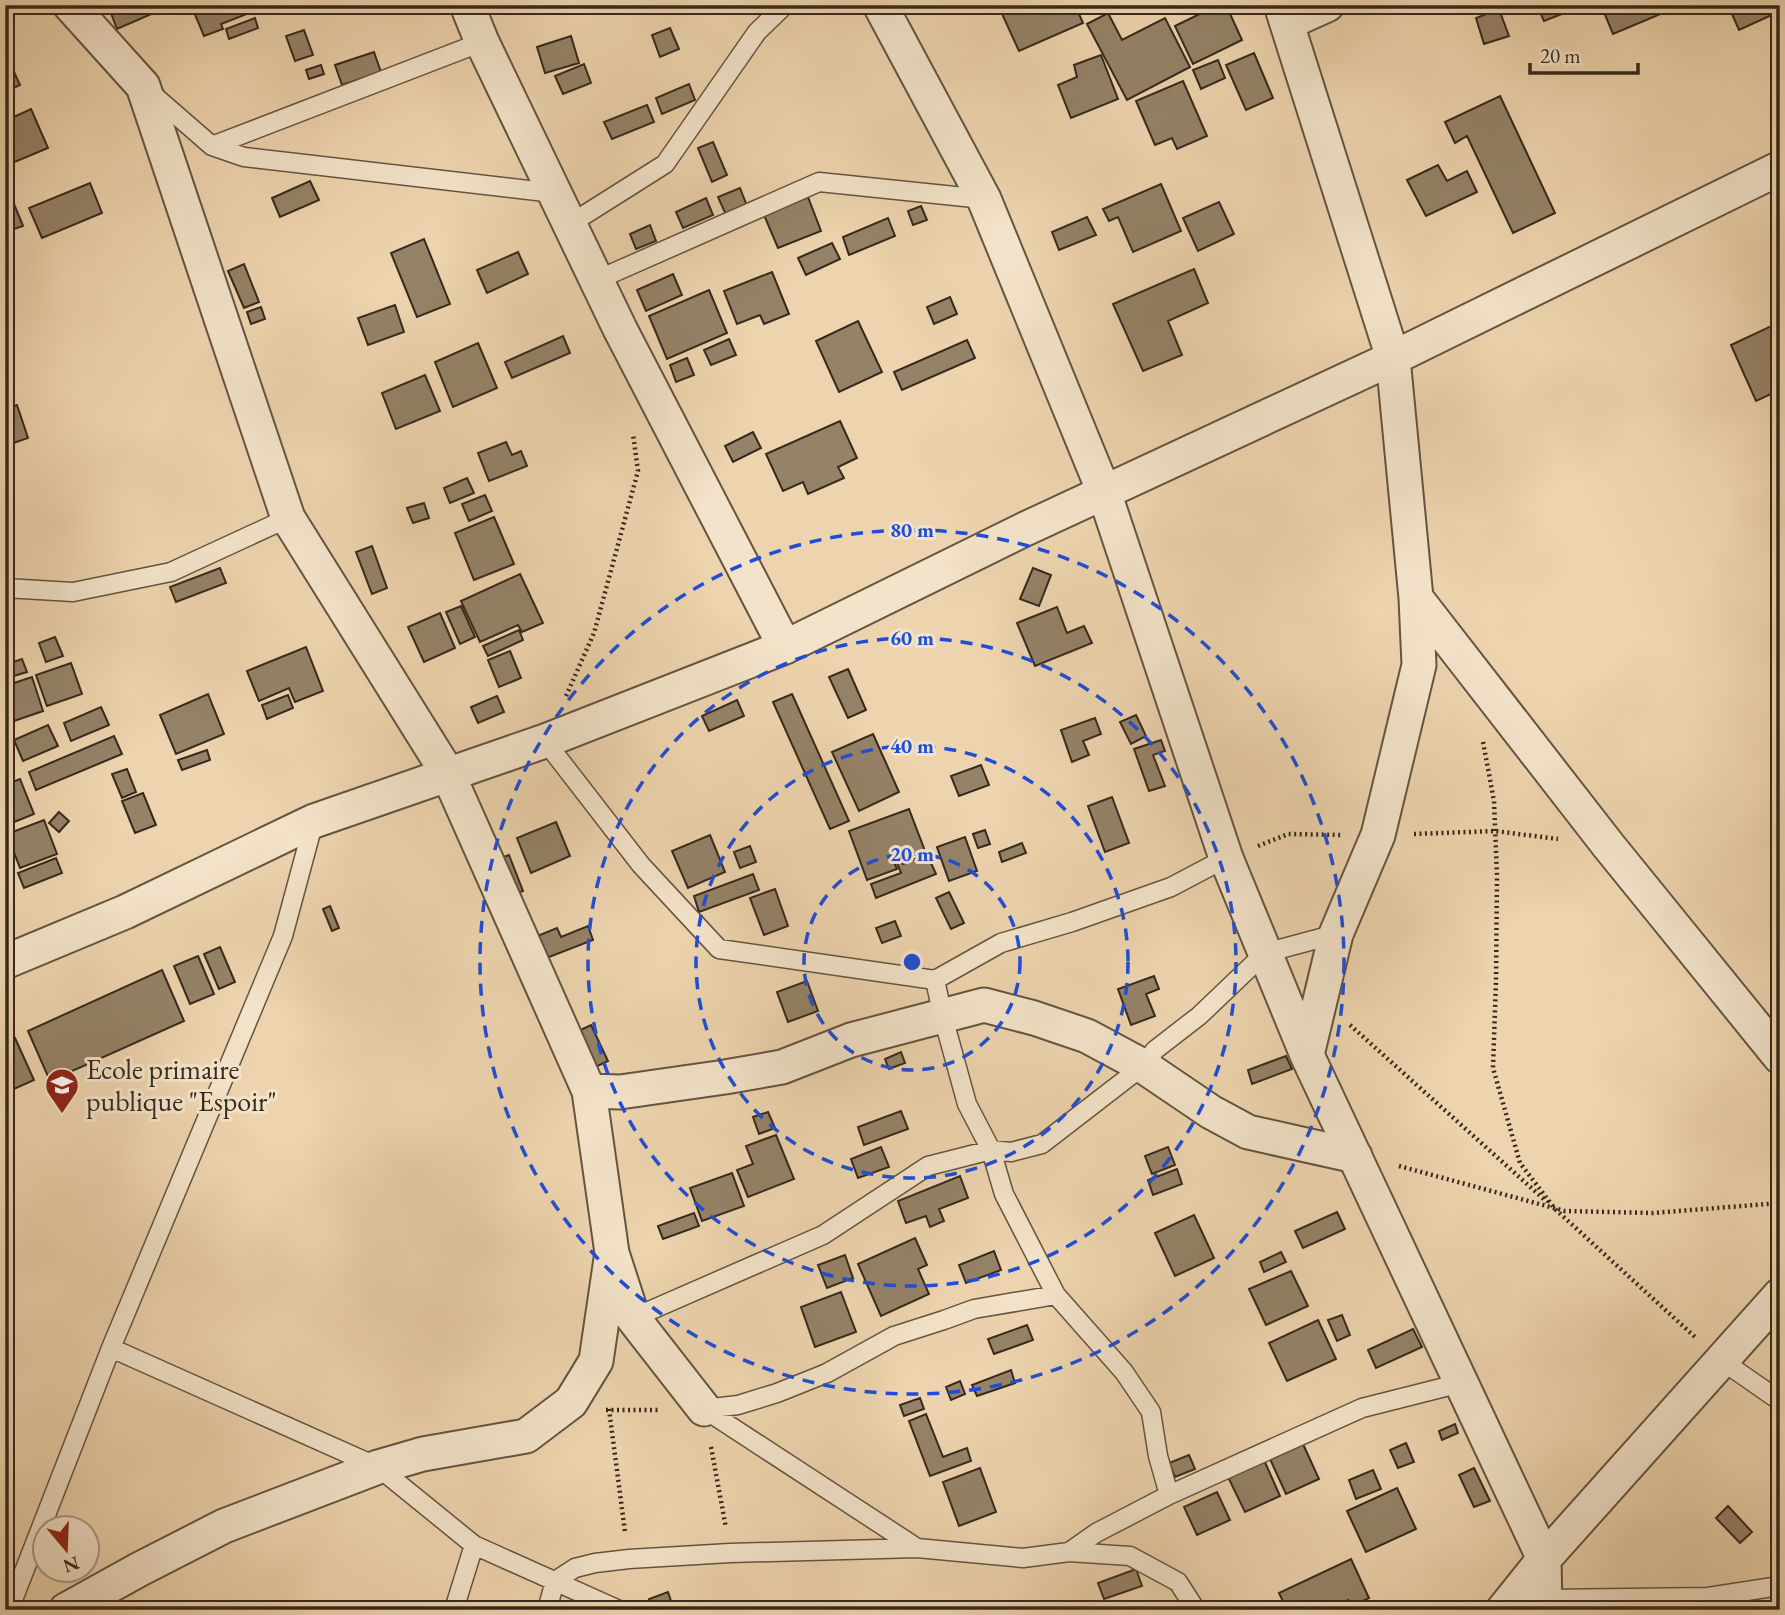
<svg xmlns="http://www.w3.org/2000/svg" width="1785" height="1615" viewBox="0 0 1785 1615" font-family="'EB Garamond',serif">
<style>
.building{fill:#958268;stroke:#36291c;stroke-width:2}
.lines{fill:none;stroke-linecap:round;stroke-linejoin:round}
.service-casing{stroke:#645440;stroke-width:21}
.minor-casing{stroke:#645440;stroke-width:37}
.path{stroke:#36291c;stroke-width:4.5;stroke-dasharray:2 3.5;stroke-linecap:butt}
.service{stroke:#f3e3ca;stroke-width:18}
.minor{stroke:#f3e3ca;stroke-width:33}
.ring{fill:none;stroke:#1d4ed8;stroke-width:3.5;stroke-dasharray:12 9}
.labels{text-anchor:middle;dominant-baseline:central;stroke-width:6;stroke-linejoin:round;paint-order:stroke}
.poi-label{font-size:28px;fill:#36291c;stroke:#f3e3ca;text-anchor:start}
.centre{fill:#1d4ed8;stroke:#f3e3ca;stroke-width:3.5}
.ring-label{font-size:21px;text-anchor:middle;font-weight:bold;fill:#1d4ed8;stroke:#f3e3ca;stroke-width:6;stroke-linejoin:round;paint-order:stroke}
</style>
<rect width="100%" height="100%" fill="#edd4ae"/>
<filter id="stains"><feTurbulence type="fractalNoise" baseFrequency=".00286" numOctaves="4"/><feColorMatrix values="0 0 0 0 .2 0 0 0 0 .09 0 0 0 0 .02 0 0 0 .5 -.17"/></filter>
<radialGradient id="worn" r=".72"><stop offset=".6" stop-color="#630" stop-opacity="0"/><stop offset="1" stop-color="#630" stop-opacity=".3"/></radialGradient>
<!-- building -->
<path class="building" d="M115 5H172L117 29 109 8Z
M191 5H249L252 12 221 24 223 29 204 36Z
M998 5H1075L1083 23 1019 51Z
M1174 5H1201L1178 14Z
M1218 5H1226L1242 40 1193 64 1175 26Z
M1557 5 1562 14 1544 21 1537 6Z
M1601 5H1660L1663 13 1613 34Z
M1728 5H1770L1774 14 1739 30Z
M1499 9 1509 36 1484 44 1476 18Z
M1108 13 1122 40 1165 18 1190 67 1127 100 1087 24Z
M255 18 258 28 229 39 226 29Z
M670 28 679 49 660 57 652 35Z
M304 30 313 55 295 61 286 36Z
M571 36 579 63 545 73 537 47Z
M5 52 20 85 5 92Z
M374 52 381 72 342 85 335 65Z
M1254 53 1273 98 1246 110 1226 65Z
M1101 55 1118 99 1071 118 1058 85 1077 77 1074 65Z
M1218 60 1225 78 1201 89 1193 70Z
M584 64 591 83 563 94 555 76Z
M321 65 324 74 309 79 306 70Z
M1183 81 1207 136 1177 149 1172 138 1155 145 1136 101Z
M689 84 695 100 662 114 656 98Z
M1500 96 1555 213 1513 233 1467 136 1455 143 1445 122Z
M647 105 654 122 612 139 604 122Z
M31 109 48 148 5 166V121Z
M713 142 727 175 712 182 698 148Z
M1438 165 1447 181 1467 171 1477 192 1426 216 1407 180Z
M310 181 319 200 280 217 272 198Z
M5 182 23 226 5 232Z
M90 183 102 213 42 238 29 208Z
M1161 184 1181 231 1133 252 1118 217 1109 221 1103 209Z
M740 188 747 206 726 215 718 197Z
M808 197 821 231 778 248 764 215Z
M706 198 713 215 683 228 676 212Z
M1219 202 1234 234 1198 251 1183 218Z
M921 206 927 220 913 225 908 211Z
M1087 217 1096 235 1059 250 1052 232Z
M888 218 895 236 849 255 843 237Z
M650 225 656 241 636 249 630 234Z
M424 239 450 304 417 317 391 253Z
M832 243 840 259 806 275 798 258Z
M518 252 528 274 487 293 477 270Z
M244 264 259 302 244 308 228 271Z
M1194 269 1208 303 1168 321 1182 355 1143 371 1113 304Z
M772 272 789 314 764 324 760 315 737 324 724 291Z
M673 274 682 295 646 311 637 290Z
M709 290 727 333 667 359 649 316Z
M950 297 957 314 934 324 927 307Z
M395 305 404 332 368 345 358 318Z
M261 307 265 319 251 324 247 312Z
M858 321 882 372 839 392 816 341Z
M1780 322V390L1756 401 1731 345Z
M563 336 570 353 512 378 505 362Z
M729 339 736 355 711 365 704 350Z
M967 340 975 358 902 390 894 372Z
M478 343 497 388 453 407 435 362Z
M687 358 694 375 676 382 670 365Z
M425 375 440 411 396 429 382 393Z
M17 405 28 438 5 446V409Z
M840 421 857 458 838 467 844 478 808 494 803 482 783 491 766 454Z
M753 432 761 448 733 462 725 446Z
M506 442 512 455 521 451 527 466 489 481 478 453Z
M467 478 474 493 450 503 444 488Z
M485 495 492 511 469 521 462 504Z
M424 503 429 518 413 523 407 508Z
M494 517 514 564 474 580 455 533Z
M372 546 387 588 372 594 356 552Z
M220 568 226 583 176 602 170 587Z
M1033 568 1051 575 1039 606 1020 599Z
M520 574 543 623 522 632 518 625 480 642 461 601Z
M461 606 475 637 460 644 446 612Z
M1057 607 1067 633 1084 626 1092 643 1035 666 1017 623Z
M440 613 455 648 424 662 408 627Z
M519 630 523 640 488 656 483 646Z
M55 637 63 656 46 662 39 643Z
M306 647 323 691 295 702 289 688 259 701 247 671Z
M510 651 521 678 499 687 488 660Z
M22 659 27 672 7 678 5 665Z
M71 663 82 694 47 706 36 675Z
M848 669 866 710 848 718 829 677Z
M32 677 43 711 5 724V686Z
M208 694 224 734 176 754 160 715Z
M792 694 849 821 830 829 773 702Z
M288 695 293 708 267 719 262 705Z
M497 696 504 712 478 723 471 707Z
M737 700 744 716 709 731 702 716Z
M101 707 109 725 71 741 64 723Z
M1136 715 1146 736 1131 744 1120 722Z
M1095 718 1101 734 1083 741 1089 755 1072 762 1061 730Z
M48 725 58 746 23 761 14 740Z
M873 734 899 792 859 811 832 752Z
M114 736 122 754 36 790 29 772Z
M1161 740 1165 751 1153 755 1165 786 1149 791 1134 749Z
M207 750 210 760 182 770 178 760Z
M981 765 989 785 959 796 951 776Z
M127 769 136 792 122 798 112 774Z
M20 779 34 814 12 823 5 807V785Z
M143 793 156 825 135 833 122 801Z
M1112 797 1129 843 1105 852 1088 806Z
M909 809 925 851 894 862 897 869 867 880 849 831Z
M59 812 69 821 59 832 49 823Z
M44 820 57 854 20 868 7 834Z
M556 822 570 856 531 873 517 838Z
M985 830 990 844 978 848 973 834Z
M710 835 725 872 688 888 672 851Z
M965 837 977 871 949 881 937 847Z
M1022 843 1026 853 1002 862 999 852Z
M750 846 756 862 740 868 734 852Z
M927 854 936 874 876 898 871 884 901 873 897 863 900 861 903 864Z
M509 855 523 891 505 899 490 862Z
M56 858 62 873 24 888 18 873Z
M753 874 759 890 699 912 694 896Z
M775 889 788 926 764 935 750 898Z
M949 892 964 923 951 929 936 898Z
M330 906 339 928 332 931 323 909Z
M895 921 901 936 882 943 876 928Z
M588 926 593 940 544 959 535 937 557 928 561 937Z
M220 947 235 982 219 989 204 954Z
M198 956 214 994 190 1004 174 966Z
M162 970 184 1021 50 1081 28 1031Z
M1154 976 1159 989 1146 994 1155 1016 1131 1025 1118 989Z
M807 981 818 1011 788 1022 777 992Z
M591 1025 608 1061 589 1070 572 1034Z
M15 1038 34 1080 5 1093V1042Z
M901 1052 905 1063 889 1069 885 1059Z
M1286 1056 1292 1069 1252 1084 1248 1070Z
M901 1111 908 1129 864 1145 858 1127Z
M768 1112 775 1128 759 1134 753 1117Z
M776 1135 794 1179 748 1197 737 1170 753 1164 746 1146Z
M881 1147 889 1167 858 1178 851 1159Z
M1168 1147 1175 1165 1152 1174 1145 1156Z
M1177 1169 1182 1184 1153 1195 1148 1180Z
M732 1173 744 1206 702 1221 690 1188Z
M960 1176 968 1198 939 1209 944 1221 930 1227 926 1216 906 1223 898 1201Z
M1337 1212 1345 1229 1303 1248 1295 1231Z
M694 1213 699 1226 663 1239 658 1226Z
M1194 1215 1214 1258 1175 1276 1155 1233Z
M915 1238 927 1265 918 1269 929 1294 881 1316 858 1264Z
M994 1251 1001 1270 966 1283 959 1265Z
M1281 1252 1286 1262 1264 1272 1260 1262Z
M845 1255 853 1278 827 1288 818 1265Z
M1291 1271 1308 1306 1266 1325 1249 1289Z
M841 1292 856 1332 815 1347 801 1307Z
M1342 1315 1350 1335 1337 1341 1328 1320Z
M1318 1320 1336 1359 1287 1381 1269 1343Z
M1027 1325 1033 1340 994 1354 988 1339Z
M1413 1329 1422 1347 1376 1368 1368 1350Z
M1011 1370 1015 1383 977 1396 972 1385Z
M960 1381 965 1394 951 1400 946 1387Z
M920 1398 924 1409 904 1416 900 1405Z
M926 1414 943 1457 967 1448 971 1461 930 1476 909 1421Z
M1455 1424 1458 1433 1442 1440 1439 1431Z
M1406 1443 1414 1462 1398 1468 1390 1450Z
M1303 1444 1319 1479 1286 1494 1270 1459Z
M1189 1455 1195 1469 1175 1477 1169 1463Z
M1264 1460 1280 1496 1245 1512 1228 1477Z
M980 1468 996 1512 959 1526 943 1482Z
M1474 1468 1490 1501 1474 1507 1459 1475Z
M1373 1470 1381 1489 1356 1499 1349 1480Z
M1397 1488 1416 1529 1366 1552 1347 1511Z
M1217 1492 1230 1520 1197 1535 1184 1507Z
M1728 1506 1752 1532 1740 1543 1716 1518Z
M1351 1559 1369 1598 1351 1607 1348 1600 1327 1610H1287L1279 1593Z
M1136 1569 1142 1586 1104 1599 1098 1583Z
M668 1592 674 1610H653L649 1599Z"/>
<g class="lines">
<!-- service casing -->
<g class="service-casing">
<path id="service" d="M151 93 212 146 244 157 554 193
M212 146 482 42
M570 224 665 164 757 32 785 5
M597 280 819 182 984 199
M5 588 73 592 171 572 288 518
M545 741 641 865 719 949 935 980 943 1017 967 1104 991 1150 1004 1194 1056 1295 1124 1372 1151 1412 1158 1456 1169 1495
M935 980 1001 943 1072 922 1171 887 1226 858
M633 1318 823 1235 928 1166 991 1150 1011 1152 1042 1144 1143 1066 1155 1050 1199 1016 1265 953 1336 934
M111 1348 378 1467 474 1545 619 1610
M1721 1360 1780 1401
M704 1409 917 1548 1023 1558 1069 1552 1130 1556 1178 1582 1196 1610
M704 1409 738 1405 777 1393 827 1373 894 1336 944 1320 974 1309 1056 1295
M1069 1552 1096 1533 1169 1495 1362 1408 1461 1383
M1545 1599 1708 1597 1780 1586
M9 1610 111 1348 283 936 314 821
M460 1610 456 1603 474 1545
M547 1610 555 1581 575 1568 595 1563 629 1559 730 1553 917 1548"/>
</g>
<!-- minor casing -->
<g class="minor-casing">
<path id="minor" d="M70 5 143 86 288 518 448 774 589 1091 612 1253 633 1318 704 1409
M467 5 482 42 620 329 785 647
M880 5 984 199 1104 492 1226 858 1307 1055 1544 1559 1545 1610
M1281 5 1393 358 1416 598 1608 845 1780 1057
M1287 23 1327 5
M5 962 125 912 314 821 545 741 785 647 1023 530 1393 358 1780 168
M1307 1055 1336 934 1378 835 1419 665 1416 598
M589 1091 620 1092 725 1077 782 1067 851 1040 984 1005 1034 1018 1087 1036 1143 1066 1211 1112 1248 1132 1355 1156
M66 1610 140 1569 224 1526 378 1467 423 1454 526 1436 571 1402 596 1361 611 1259
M1503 1610 1544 1559 1780 1295"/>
</g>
<!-- path -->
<path class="path" d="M566 696 594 633 638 471 633 434
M1483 742 1494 801 1497 876 1496 981 1493 1068 1520 1163 1555 1209 1695 1337
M1414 834 1495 831 1558 839
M1258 846 1288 834 1342 835
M1350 1025 1547 1202
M1399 1166 1565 1211 1653 1213 1780 1203
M609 1409 625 1532
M606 1410H661
M711 1447 726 1528"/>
<!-- service -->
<use href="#service" class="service"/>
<!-- minor -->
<use href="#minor" class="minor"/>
</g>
<!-- distance rings -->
<g class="ring">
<circle cx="912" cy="962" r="108"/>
<circle cx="912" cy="962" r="216"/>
<circle cx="912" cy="962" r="324"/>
<circle cx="912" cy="962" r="432"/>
</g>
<!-- icons -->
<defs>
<g id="school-pin" transform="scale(1.75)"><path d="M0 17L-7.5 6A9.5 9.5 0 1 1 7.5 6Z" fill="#8f2418" stroke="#f3e3ca"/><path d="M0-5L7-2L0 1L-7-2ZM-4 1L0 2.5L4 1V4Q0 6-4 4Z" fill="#fff"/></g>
</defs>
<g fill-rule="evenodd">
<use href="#school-pin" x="62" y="1085"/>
</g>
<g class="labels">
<!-- poi labels -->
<g class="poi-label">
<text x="86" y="1069">Ecole primaire<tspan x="86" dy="32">publique "Espoir"</tspan></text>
</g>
</g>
<circle cx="912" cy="962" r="10" class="centre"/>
<g class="ring-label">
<text x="912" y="537">80 m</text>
<text x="912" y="645">60 m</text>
<text x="912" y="753">40 m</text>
<text x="912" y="861">20 m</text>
</g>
<!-- margin -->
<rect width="1785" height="1615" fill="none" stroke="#edd4ae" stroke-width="28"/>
<rect x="7" y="7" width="1771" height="1601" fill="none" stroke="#36291c" stroke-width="3.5"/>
<rect x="14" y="14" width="1757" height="1587" fill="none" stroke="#36291c" stroke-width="2"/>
<!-- north arrow -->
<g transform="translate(66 1549) rotate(161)"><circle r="33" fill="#f3e3ca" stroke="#a79984" stroke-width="2"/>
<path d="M0-5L12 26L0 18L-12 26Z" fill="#8f2418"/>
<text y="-10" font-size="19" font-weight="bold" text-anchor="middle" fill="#36291c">N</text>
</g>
<!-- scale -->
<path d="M1530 63v10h108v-10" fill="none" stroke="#36291c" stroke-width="3.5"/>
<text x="1540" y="63" font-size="21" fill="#36291c" stroke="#f3e3ca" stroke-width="5" paint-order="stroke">20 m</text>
<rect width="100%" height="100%" filter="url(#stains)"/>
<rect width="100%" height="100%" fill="url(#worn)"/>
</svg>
